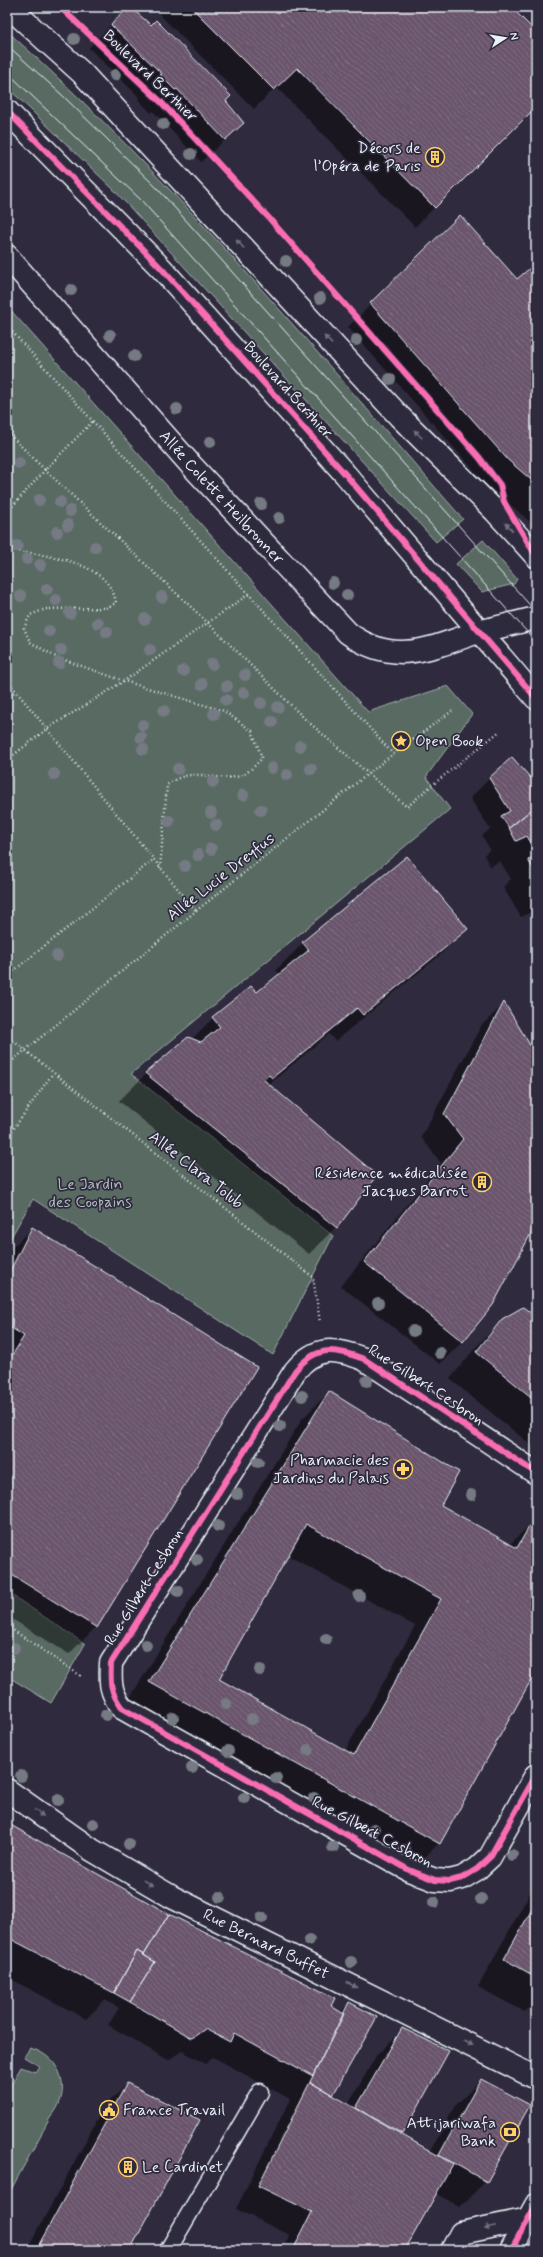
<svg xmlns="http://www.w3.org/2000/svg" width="543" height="2257" viewBox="0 0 543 2257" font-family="Mynerve,sans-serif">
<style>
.green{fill:#586a62;stroke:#a0aead}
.shadow{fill:#0007;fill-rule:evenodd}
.building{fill:url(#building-back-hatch);stroke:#e8f1f8;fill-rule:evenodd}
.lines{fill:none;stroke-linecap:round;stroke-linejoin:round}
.service-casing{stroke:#e8f1f8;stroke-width:19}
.minor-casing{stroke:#e8f1f8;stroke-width:25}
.secondary-casing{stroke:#e8f1f8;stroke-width:25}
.primary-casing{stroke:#e8f1f8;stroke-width:25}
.path{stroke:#e8f1f8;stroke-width:2.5;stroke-dasharray:1 3;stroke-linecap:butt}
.service{stroke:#2f2a3d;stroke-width:16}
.minor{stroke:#2f2a3d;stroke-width:22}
.secondary{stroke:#2f2a3d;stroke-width:22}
.primary{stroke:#2f2a3d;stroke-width:22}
.tram{stroke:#e8f1f8;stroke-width:1}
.cycleway-casing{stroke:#2f2a3d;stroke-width:8}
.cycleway{stroke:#f96db3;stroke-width:6}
.tree{fill:#757a83}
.oneway{fill:#70707e}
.labels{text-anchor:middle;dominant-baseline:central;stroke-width:3.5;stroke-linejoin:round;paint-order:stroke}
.street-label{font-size:16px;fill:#e8f1f8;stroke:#2f2a3d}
.poi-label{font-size:16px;fill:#e8f1f8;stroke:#2f2a3d;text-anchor:end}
.park-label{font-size:16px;fill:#aebbbc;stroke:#2f2a3d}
</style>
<defs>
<pattern id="building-back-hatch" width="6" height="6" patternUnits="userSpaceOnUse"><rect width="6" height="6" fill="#6a556c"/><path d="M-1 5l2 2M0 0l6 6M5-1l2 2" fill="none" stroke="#7f6e82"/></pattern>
</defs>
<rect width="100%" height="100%" fill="#2f2a3d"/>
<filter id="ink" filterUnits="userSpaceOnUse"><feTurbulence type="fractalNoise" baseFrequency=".025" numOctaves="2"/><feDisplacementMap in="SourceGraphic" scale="8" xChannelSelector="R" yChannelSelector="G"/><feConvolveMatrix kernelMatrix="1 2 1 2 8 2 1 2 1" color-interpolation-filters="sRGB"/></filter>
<g filter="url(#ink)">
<!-- green -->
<path class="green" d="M7 31C173 179 316 352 463 519L436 542 114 190 7 87Z
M7 306 368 712 448 686 472 714 426 777 450 809 131 1074 333 1236 273 1355 33 1199 7 1244Z
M483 540 517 579 514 584 482 592 456 564Z
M7 1592 85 1644 51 1703 7 1676Z
M30 2048C63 2057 73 2093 50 2118L7 2197V2092L21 2067 35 2072 39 2066 24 2057Z"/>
<!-- shadow -->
<path class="shadow" d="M129 7 151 26 225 101 243 123 201 162 153 111 151 113 138 99 139 97 89 48Z
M152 7H509L536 34V94L533 97 536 101V105L415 227 276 87 254 109Z
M460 216 517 281 536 264V527L485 483 348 327Z
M490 778 536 786V920L531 912 521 917 503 887 511 879 500 861 490 867 484 855 490 849 482 836 490 829 470 798Z
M407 858 466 929 439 956 335 1041 329 1034 268 1085 336 1227 309 1254 119 1101 146 1074 189 1038 192 1039 213 1018 257 994 280 975 276 970 303 943Z
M536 933V942L533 936Z
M504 1004 536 1057V1222L463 1341 440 1364 341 1286 441 1163 421 1137 481 1026Z
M32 1228 96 1627 69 1654 7 1616V1253Z
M536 1318V1449L450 1379 475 1348 502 1320Z
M329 1392 440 1506 510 1544 535 1520H536V1669L439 1843 412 1870 123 1709 302 1419ZM287 1555 415 1626 345 1751 218 1679Z
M7 1825 340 2013 349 2003 375 2018 332 2095 348 2105 376 2056 402 2030 448 2051 401 2135 430 2152 455 2106 481 2080 486 2181 460 2207 435 2193 404 2250H282L290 2235 236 2209 290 2099 213 2057 206 2064 182 2051 168 2060 108 2025 119 2008 105 2000 86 2019 7 1977Z
M536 1882V2001L525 2012 478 1987Z
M127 2084 128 2250H27L104 2107Z"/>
<!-- building -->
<path class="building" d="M128 7H130L151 25 156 20 231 96 226 101 244 123 225 140 177 89 175 90 160 75 162 74 111 25Z
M191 7H511L536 32V95L534 97 536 99V107L435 208 297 68 274 90Z
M460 215 517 279 536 263V484L508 460 370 303Z
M512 757 536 784V806L509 828 501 816 510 811 489 778Z
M536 806V852L527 836 516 841 509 828Z
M407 856 468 929 363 1015 357 1008 272 1078 269 1075 264 1080 377 1175 337 1228 145 1073 188 1037 201 1042 220 1027 212 1017 251 986 257 992 309 950 302 942Z
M536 856V873L528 860Z
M504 1002 536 1055V1224L493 1305 463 1342 364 1262 463 1139 444 1114Z
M32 1227 257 1367 97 1628 7 1572V1364L24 1336 7 1325V1277Z
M523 1307 536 1317V1401L476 1352 502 1319Z
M329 1391 459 1472 441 1505 517 1548 534 1518 536 1519V1671L440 1844 149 1682ZM306 1524 441 1599 354 1755 219 1679Z
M7 1823 169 1914 144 1955 137 1951 114 1993 7 1937Z
M536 1902V1977L504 1959Z
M169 1914 335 1998 331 2006 344 2014 313 2076 234 2033 230 2042 205 2029 192 2038 130 2002 155 1962 144 1955Z
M137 1951 155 1962 130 2002 114 1993Z
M349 2002 377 2017 333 2095 310 2082Z
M402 2028 449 2051 403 2134 356 2108Z
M481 2079 530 2105 487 2182 439 2155Z
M310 2082 453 2164 405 2250H293L312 2212 258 2186Z
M127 2083 200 2120 149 2215 130 2250H36Z"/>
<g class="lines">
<!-- service casing -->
<g class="service-casing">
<path id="service" d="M168 2250 260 2092"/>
</g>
<!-- minor casing -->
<g class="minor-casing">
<g id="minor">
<path id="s1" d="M7 256 191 465 348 633C394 667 431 648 478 632"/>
<path d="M536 1473 364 1359C335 1348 316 1345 295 1371L111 1663C110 1683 110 1692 122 1708L409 1870 435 1880 450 1881 462 1878 477 1869 490 1857 536 1775"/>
<path id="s2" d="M7 1790 92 1850 172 1897 536 2078"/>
<path d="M452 2250 461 2233 529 2219"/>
</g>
</g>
<!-- secondary casing -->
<g class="secondary-casing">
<path id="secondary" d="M511 2250 536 2205"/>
</g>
<!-- primary casing -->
<g class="primary-casing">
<path id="primary" d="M9 7 82 73 400 417 495 511 536 556
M7 111 162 269 346 475 536 698
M478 632 536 618"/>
</g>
<!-- path -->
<path class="path" d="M7 326 393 754
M7 432 45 470 93 421
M7 512 45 470 207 622 305 719 407 807 431 786 500 731
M7 549C43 556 109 559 116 603L106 608 46 609 30 615 24 628 30 642 56 657 124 681 224 711 252 731 262 758C255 766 246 776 235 777 209 780 191 766 167 785L160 868
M7 680 196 911
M7 698 16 691
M7 760 47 729 124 681 249 594
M7 976 153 860
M7 1036 313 1277 320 1322
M7 1065 196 911 393 754 452 711
M7 1138 53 1073
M7 1626 81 1676"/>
<!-- service -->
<use href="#service" class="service"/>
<!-- minor -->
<use href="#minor" class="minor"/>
<!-- secondary -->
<use href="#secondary" class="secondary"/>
<!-- primary -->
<use href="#primary" class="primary"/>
<!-- tram -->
<path class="tram" d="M7 45 61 94 157 188 536 612
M7 72 141 200 536 642"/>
<!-- cycleway casing -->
<g class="cycleway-casing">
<path id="cycleway" d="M60 7 161 102 268 217 479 457 500 485 504 502 536 556
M7 111 162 269 346 475 536 698
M536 1473 364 1359C335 1348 316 1345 295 1371L111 1663C110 1683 110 1692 122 1708L409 1870 435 1880 450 1881 462 1878 477 1869 490 1857 536 1775
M511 2250 536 2205"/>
</g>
<!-- cycleway -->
<use href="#cycleway" class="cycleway"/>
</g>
<!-- trees -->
<g class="tree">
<circle cx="74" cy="39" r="6"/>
<circle cx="115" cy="75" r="6"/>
<circle cx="163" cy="124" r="6"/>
<circle cx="191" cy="154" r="6"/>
<circle cx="286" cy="261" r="6"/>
<circle cx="71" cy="290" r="6"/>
<circle cx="320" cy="298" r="6"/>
<circle cx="110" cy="335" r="6"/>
<circle cx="356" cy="340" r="6"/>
<circle cx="134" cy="356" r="6"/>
<circle cx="390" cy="379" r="6"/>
<circle cx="177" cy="409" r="6"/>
<circle cx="210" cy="442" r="6"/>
<circle cx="19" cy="463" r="6"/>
<circle cx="39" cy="500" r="6"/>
<circle cx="60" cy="502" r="6"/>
<circle cx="261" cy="504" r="6"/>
<circle cx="70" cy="511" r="6"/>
<circle cx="279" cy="518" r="6"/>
<circle cx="68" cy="525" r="6"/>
<circle cx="57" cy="532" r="6"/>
<circle cx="17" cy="546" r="6"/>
<circle cx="95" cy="547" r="6"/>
<circle cx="27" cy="559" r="6"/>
<circle cx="40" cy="565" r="6"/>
<circle cx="333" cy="583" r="6"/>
<circle cx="47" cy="589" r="6"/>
<circle cx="347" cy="595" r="6"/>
<circle cx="21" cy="596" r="6"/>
<circle cx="162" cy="597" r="6"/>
<circle cx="56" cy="600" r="6"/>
<circle cx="70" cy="613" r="6"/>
<circle cx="145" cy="619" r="6"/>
<circle cx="98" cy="623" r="6"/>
<circle cx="49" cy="631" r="6"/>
<circle cx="107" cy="632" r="6"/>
<circle cx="61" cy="650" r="6"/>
<circle cx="150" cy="650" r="6"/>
<circle cx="59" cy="663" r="6"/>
<circle cx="212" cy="664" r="6"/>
<circle cx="183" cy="671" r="6"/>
<circle cx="245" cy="675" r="6"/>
<circle cx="202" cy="684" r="6"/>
<circle cx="227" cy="686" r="6"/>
<circle cx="244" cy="693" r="6"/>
<circle cx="226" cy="700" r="6"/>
<circle cx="261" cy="703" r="6"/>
<circle cx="278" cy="707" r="6"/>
<circle cx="164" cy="711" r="6"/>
<circle cx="214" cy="714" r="6"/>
<circle cx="272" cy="722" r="6"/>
<circle cx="143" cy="725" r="6"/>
<circle cx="141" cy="737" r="6"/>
<circle cx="300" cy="746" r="6"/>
<circle cx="143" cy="749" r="6"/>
<circle cx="272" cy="768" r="6"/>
<circle cx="178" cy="769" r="6"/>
<circle cx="311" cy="769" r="6"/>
<circle cx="54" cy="774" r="6"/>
<circle cx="287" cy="775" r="6"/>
<circle cx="213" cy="782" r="6"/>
<circle cx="243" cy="795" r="6"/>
<circle cx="261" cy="810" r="6"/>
<circle cx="211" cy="813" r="6"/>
<circle cx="169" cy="821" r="6"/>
<circle cx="216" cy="825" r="6"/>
<circle cx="211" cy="849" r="6"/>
<circle cx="198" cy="855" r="6"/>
<circle cx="185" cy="866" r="6"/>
<circle cx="57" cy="956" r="6"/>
<circle cx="378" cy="1303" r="6"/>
<circle cx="413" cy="1331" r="6"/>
<circle cx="440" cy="1353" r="6"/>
<circle cx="367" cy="1381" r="6"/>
<circle cx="302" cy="1396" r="6"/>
<circle cx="280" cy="1426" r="6"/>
<circle cx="258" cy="1462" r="6"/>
<circle cx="237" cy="1494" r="6"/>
<circle cx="471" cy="1495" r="6"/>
<circle cx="218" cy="1526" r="6"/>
<circle cx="197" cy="1560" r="6"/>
<circle cx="178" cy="1591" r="6"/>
<circle cx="359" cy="1596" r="6"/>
<circle cx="326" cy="1639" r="6"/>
<circle cx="146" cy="1645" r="6"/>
<circle cx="14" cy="1648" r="6"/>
<circle cx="260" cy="1670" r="6"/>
<circle cx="226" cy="1704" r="6"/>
<circle cx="106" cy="1715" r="6"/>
<circle cx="173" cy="1718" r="6"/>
<circle cx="252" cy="1719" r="6"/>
<circle cx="308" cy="1750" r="6"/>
<circle cx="228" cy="1751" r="6"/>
<circle cx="192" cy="1768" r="6"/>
<circle cx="21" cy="1776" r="6"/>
<circle cx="276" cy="1778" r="6"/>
<circle cx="244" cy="1798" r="6"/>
<circle cx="314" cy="1798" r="6"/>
<circle cx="58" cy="1800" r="6"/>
<circle cx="93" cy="1824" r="6"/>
<circle cx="374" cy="1829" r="6"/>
<circle cx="129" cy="1844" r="6"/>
<circle cx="333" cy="1847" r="6"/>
<circle cx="405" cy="1850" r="6"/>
<circle cx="512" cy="1855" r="6"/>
<circle cx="220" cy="1897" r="6"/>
<circle cx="481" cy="1899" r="6"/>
<circle cx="434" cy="1902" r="6"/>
<circle cx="262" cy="1918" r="6"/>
<circle cx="309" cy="1940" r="6"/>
<circle cx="351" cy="1962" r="6"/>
</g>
<!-- one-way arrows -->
<defs><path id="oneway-solid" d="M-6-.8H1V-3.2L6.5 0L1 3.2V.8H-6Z"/></defs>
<g class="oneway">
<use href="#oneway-solid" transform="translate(240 244) rotate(-133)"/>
<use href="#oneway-solid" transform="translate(328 340) rotate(-133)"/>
<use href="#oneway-solid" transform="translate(418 434) rotate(-135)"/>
<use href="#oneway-solid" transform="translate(509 527) rotate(-132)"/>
<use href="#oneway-solid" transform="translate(39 1813) rotate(36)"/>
<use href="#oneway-solid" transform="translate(148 1883) rotate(29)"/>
<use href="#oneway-solid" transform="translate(352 1985) rotate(27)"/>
<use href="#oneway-solid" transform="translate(468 2043) rotate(26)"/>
<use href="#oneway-solid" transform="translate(490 2227) rotate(168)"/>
</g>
</g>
<!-- icons -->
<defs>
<g id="building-ring" transform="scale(1)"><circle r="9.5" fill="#2f2a3d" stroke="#ffd166" stroke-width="1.5"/><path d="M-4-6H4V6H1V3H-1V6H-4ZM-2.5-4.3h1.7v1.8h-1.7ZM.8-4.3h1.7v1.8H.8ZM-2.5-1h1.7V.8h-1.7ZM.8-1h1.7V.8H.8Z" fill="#ffd166"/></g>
<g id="sight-ring" transform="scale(1)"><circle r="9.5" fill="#2f2a3d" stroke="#ffd166" stroke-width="1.5"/><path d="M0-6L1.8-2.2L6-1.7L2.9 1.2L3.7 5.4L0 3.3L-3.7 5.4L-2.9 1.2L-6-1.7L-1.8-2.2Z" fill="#ffd166"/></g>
<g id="pharmacy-ring" transform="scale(1)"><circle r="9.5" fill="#2f2a3d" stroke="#ffd166" stroke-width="1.5"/><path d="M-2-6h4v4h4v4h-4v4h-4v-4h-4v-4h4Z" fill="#ffd166"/></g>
<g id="civic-ring" transform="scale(1)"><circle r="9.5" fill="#2f2a3d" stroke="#ffd166" stroke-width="1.5"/><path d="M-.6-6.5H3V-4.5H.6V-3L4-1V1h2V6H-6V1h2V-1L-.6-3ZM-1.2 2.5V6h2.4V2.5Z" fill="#ffd166"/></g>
<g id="bank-ring" transform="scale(1)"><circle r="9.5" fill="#2f2a3d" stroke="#ffd166" stroke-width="1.5"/><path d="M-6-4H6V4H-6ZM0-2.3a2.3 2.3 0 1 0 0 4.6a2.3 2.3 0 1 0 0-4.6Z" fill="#ffd166"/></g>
</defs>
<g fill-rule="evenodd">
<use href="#building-ring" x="435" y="157"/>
<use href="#sight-ring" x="401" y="741"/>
<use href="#building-ring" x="482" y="1182"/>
<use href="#pharmacy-ring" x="403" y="1469"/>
<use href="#civic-ring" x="109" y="2110"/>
<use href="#bank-ring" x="510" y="2132"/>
<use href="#building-ring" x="128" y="2167"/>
</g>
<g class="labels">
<!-- street labels -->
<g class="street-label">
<text transform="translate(150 76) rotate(44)">Boulevard Berthier</text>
<text transform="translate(288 390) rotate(48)">Boulevard Berthier</text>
<text stroke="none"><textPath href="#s1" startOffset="323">Allée Colette Heilbronner</textPath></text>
<text transform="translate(221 877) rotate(-38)">Allée Lucie Dreyfus</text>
<text transform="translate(196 1170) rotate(38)">Allée Clara Tolub</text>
<text transform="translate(426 1385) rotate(33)">Rue Gilbert Cesbron</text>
<text transform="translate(144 1587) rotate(-58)">Rue Gilbert Cesbron</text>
<text transform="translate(372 1832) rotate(28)">Rue Gilbert Cesbron</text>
<text stroke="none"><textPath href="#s2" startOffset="302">Rue Bernard Buffet</textPath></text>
</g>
<!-- poi labels -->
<g class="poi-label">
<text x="421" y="148">Décors de<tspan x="421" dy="18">l’Opéra de Paris</tspan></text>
<text x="415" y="741" text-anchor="start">Open Book</text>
<text x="468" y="1173">Résidence médicalisée<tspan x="468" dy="18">Jacques Barrot</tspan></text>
<text x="389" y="1460">Pharmacie des<tspan x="389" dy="18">Jardins du Palais</tspan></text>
<text x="123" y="2110" text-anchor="start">France Travail</text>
<text x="496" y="2123">Attijariwafa<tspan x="496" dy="18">Bank</tspan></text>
<text x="142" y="2167" text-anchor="start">Le Cardinet</text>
</g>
<!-- park labels -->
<g class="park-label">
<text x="90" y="1184">Le Jardin<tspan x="90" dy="18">des Coopains</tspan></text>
</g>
</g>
<!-- margin -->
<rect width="543" height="2257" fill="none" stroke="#2f2a3d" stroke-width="24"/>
<rect x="12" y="12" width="519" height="2233" fill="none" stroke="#e8f1f8" stroke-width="1.5" filter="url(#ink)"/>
<!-- north arrow -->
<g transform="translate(505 38) rotate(78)" stroke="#2f2a3d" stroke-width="3" paint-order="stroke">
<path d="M0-3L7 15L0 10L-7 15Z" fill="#e8f1f8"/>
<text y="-6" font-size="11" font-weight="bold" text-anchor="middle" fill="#e8f1f8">N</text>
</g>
</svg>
